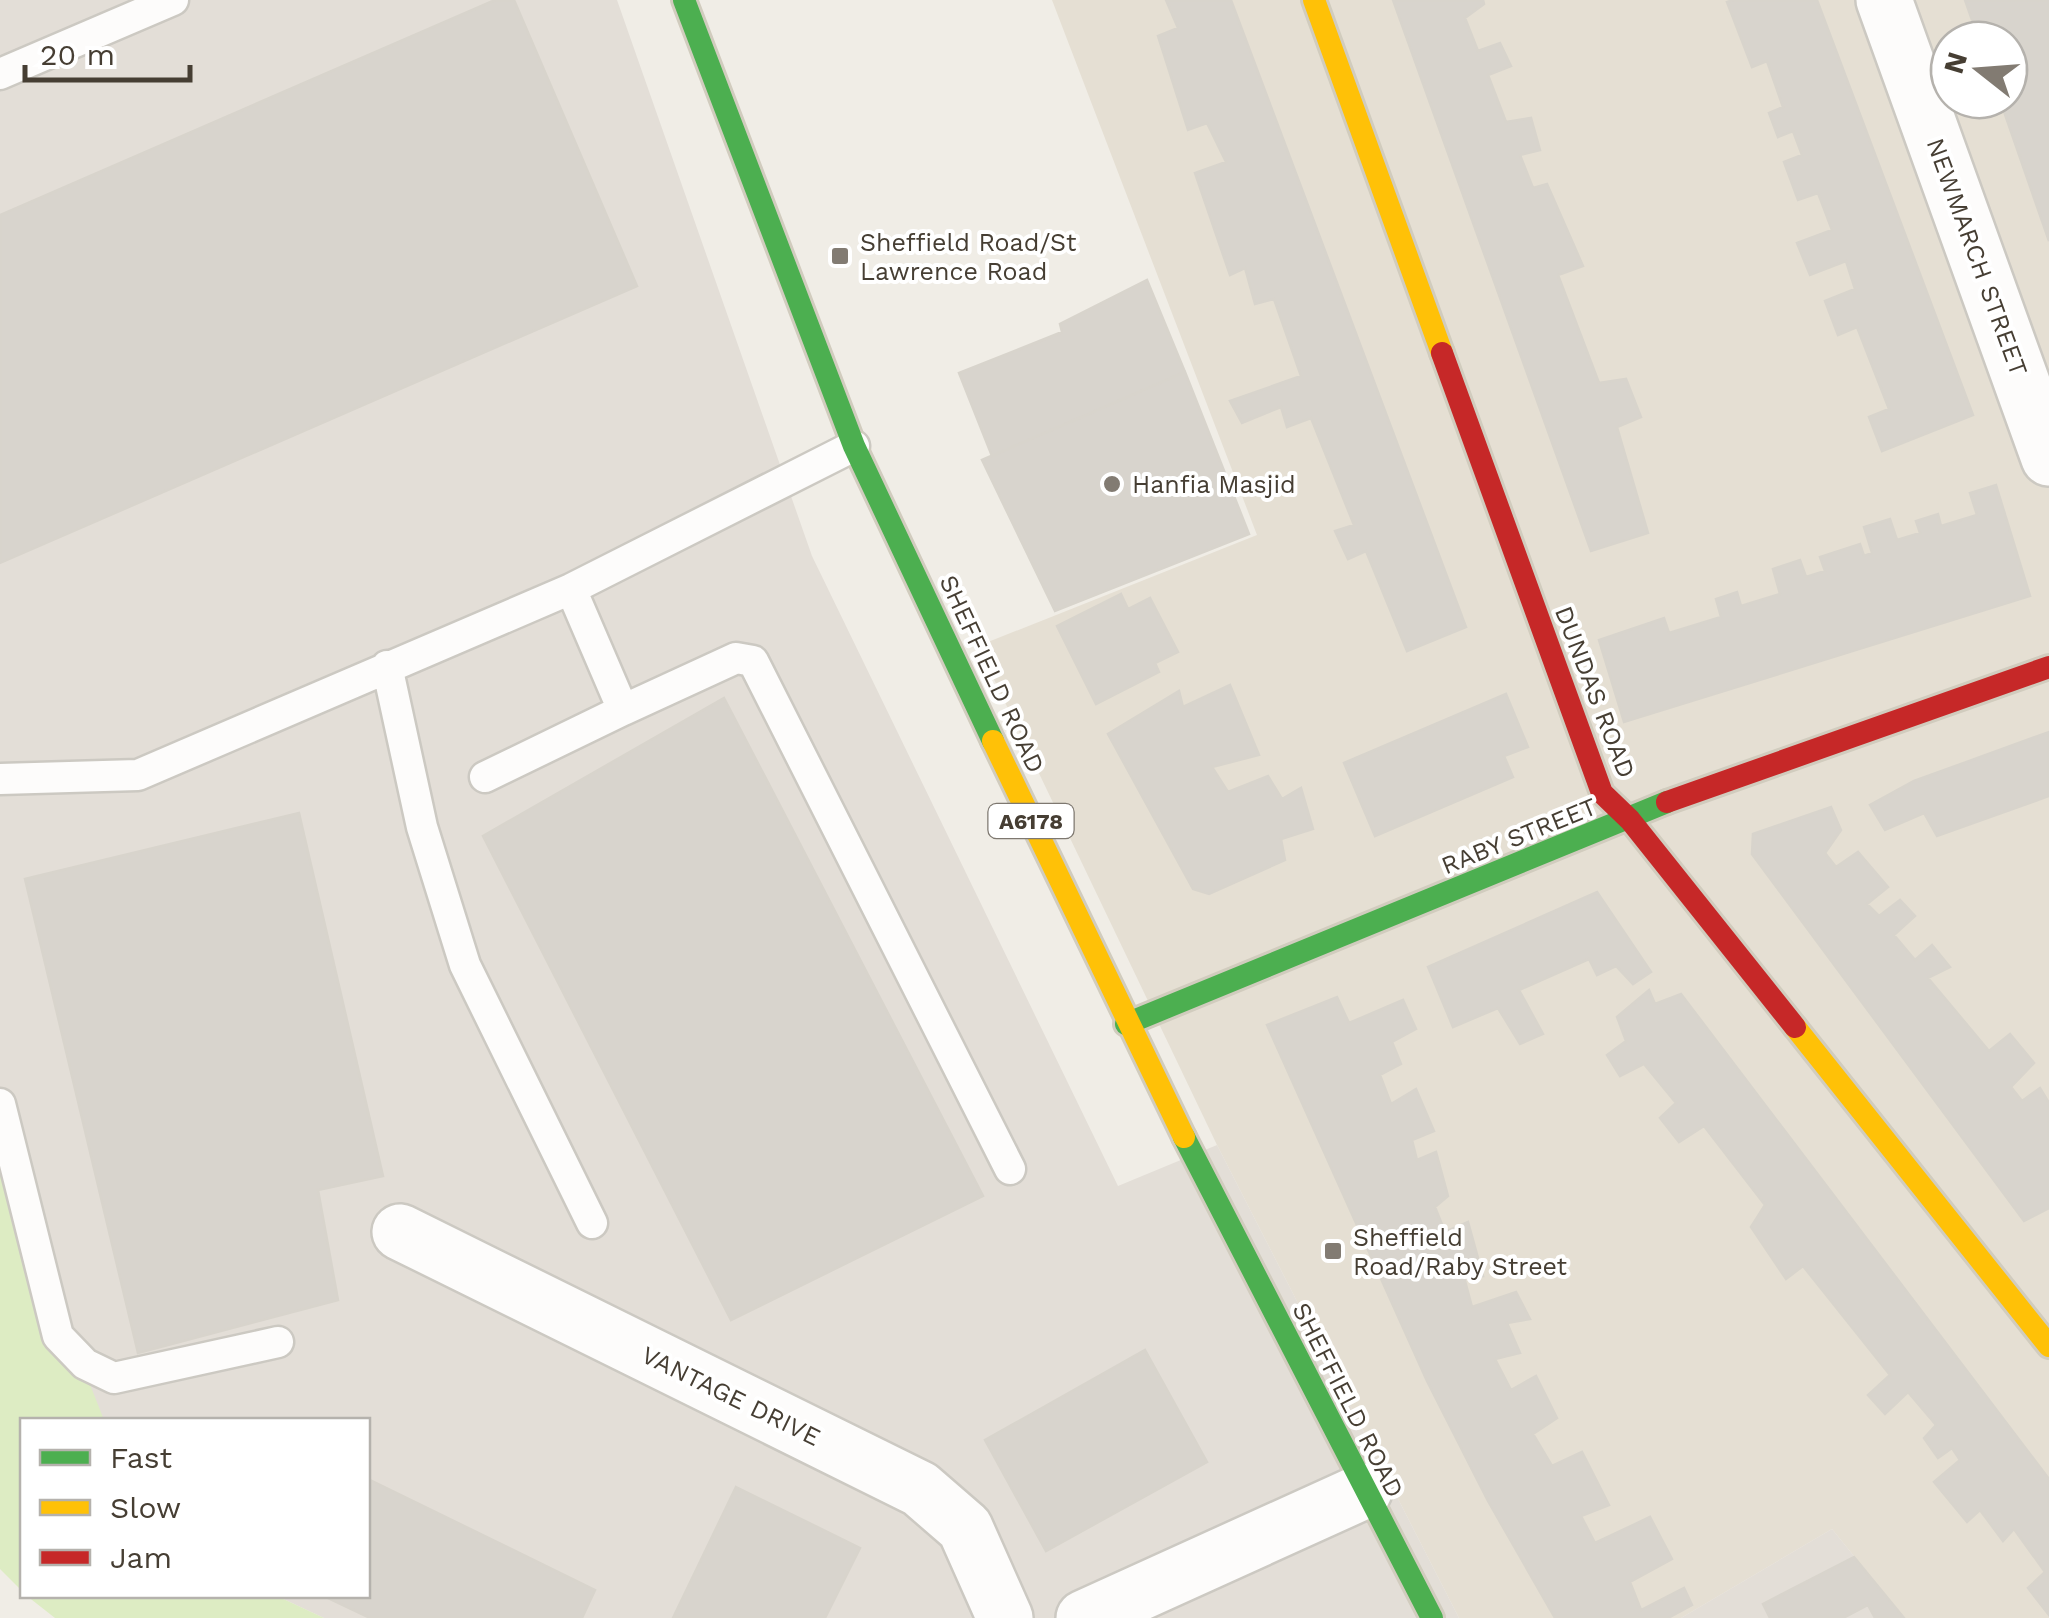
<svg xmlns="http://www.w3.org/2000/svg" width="2049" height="1618" viewBox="0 0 2049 1618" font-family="'Work Sans',sans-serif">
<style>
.residential{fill:#e5dfd3;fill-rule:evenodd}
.industrial{fill:#e3ded7}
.green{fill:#ddecc3}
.building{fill:#d8d4cd;stroke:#d8d4cc;stroke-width:2.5}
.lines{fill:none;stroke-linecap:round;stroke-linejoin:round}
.lane-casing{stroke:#ccc9c2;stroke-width:35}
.street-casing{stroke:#ccc9c2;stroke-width:60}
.fast-casing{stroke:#d1ccbe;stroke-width:28}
.slow-casing{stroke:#d1ccbe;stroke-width:28}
.jam-casing{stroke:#d1ccbe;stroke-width:28}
.lane{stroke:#fdfcfb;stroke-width:30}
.street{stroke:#fdfcfb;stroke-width:55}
.fast{stroke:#4caf50;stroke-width:22}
.slow{stroke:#ffc107;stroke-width:22}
.jam{stroke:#c62828;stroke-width:22}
.poi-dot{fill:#827b72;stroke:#fff;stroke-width:4}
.labels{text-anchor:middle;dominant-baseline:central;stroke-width:8;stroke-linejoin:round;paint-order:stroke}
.shield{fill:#fff;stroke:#7e7870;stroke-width:2.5}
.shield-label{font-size:22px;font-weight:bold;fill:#463e33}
.poi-label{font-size:25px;fill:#463e33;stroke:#fff;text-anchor:start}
.street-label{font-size:25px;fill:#463e33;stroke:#fff}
</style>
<rect width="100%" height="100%" fill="#f0ede6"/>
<!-- residential -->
<path class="residential" d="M1052 0H2049V1618H1904L1832 1529 1681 1618H1459L1217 1145 978 646 1257 535ZM1949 40H2009V100H1949Z"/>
<!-- industrial -->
<path class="industrial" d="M0 0H617L812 556 1118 1186 1217 1145 1459 1618H324L277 1596H368V1420H47L0 1230Z
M1832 1529 1904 1618H1681Z"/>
<!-- green -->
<path class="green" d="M0 1156 104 1420H22V1591L0 1569Z
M27 1596H277L324 1618H55Z"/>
<!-- building -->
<path class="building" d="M495 0H514L637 286 0 563V215Z
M1166 0H1231L1466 627 1407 651 1366 551 1348 559 1335 531 1354 525 1311 418 1287 427 1281 407 1242 423 1230 401 1301 376 1274 299 1255 304 1245 268 1230 275 1195 173 1226 162 1207 123 1188 130 1158 36 1178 28Z
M1393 0H1483L1484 4 1465 18 1478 51 1500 43 1511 66 1488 75 1506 122 1531 118 1540 150 1520 155 1533 188 1547 184 1583 266 1558 275 1599 383 1626 379 1641 417 1617 427 1648 533 1591 551Z
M1733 0H1817L1973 415 1882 451 1869 417 1889 409 1857 327 1838 335 1825 301 1855 289 1846 261 1810 275 1797 243 1832 230 1818 193 1798 200 1784 162 1802 155 1793 131 1778 137 1769 113 1783 107 1767 61 1752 67 1727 2Z
M1965 0H2049V241L2000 100H2009V40H1979Z
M1147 280 1185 372 992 456 959 373 1062 332 1060 324Z
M1185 372 1249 534 1055 611 982 460Z
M1996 485 2030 596 1624 722 1599 640 1664 618 1669 633 1721 617 1716 599 1737 592 1741 606 1780 594 1773 569 1800 560 1806 577 1825 571 1820 557 1860 544 1864 556 1872 553 1864 527 1890 519 1897 540 1920 533 1916 521 1938 514 1941 526 1977 515 1970 493Z
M1121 594 1128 609 1150 598 1178 652 1155 663 1159 672 1096 704 1057 626Z
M1230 685 1259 755 1212 767 1228 792 1268 776 1282 799 1301 788 1313 829 1281 839 1285 860 1209 894 1193 889 1108 734 1179 691 1183 707Z
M1506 694 1528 747 1504 756 1513 777 1375 836 1344 763Z
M724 698 983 1196 731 1320 483 836Z
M2049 732V796L1937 836 1924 813 1885 830 1870 805 1914 781Z
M1831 807 1841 830 1825 853 1836 867 1858 852 1888 887 1867 904 1879 916 1900 900 1915 916 1894 935 1915 960 1932 945 1950 967 1928 978 1989 1051 2010 1034 2034 1063 2011 1087 2022 1101 2040 1088 2049 1103V1208L2024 1221 1752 854 1753 834Z
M299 813 383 1176 318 1190 338 1300 138 1353 25 879Z
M1597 892 1651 972 1633 984 1616 966 1597 975 1589 959 1519 990 1543 1034 1520 1044 1498 1008 1453 1027 1428 967Z
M1649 990 1655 1004 1681 994 2049 1479V1615L2028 1588 2045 1572 2014 1529 2003 1541 1980 1510 1967 1522 1934 1482 1960 1460 1952 1448 1938 1458 1924 1438 1936 1425 1908 1392 1885 1414 1868 1395 1890 1375 1803 1266 1786 1279 1751 1227 1765 1205 1704 1126 1679 1142 1660 1118 1676 1103 1644 1064 1620 1076 1607 1055 1626 1041 1617 1017Z
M1337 997 1349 1023 1403 1000 1416 1029 1392 1042 1401 1064 1380 1075 1391 1104 1416 1089 1434 1131 1412 1140 1417 1160 1436 1152 1448 1196 1435 1207 1445 1232 1468 1222 1483 1276 1464 1277 1472 1307 1516 1292 1530 1319 1507 1323 1520 1353 1495 1359 1511 1390 1536 1376 1557 1418 1533 1434 1552 1466 1582 1452 1609 1505 1581 1516 1595 1543 1650 1517 1672 1559 1630 1582 1641 1610 1684 1588 1692 1605 1668 1618H1555L1488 1501 1427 1381 1267 1025Z
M1145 1350 1207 1462 1046 1551 985 1440Z
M368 1479 595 1590 582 1618H370L324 1596H368Z
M736 1487 860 1548 825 1618H673Z
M1854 1557 1904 1618H1875L1868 1605 1843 1618H1770L1763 1604Z"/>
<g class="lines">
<!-- lane casing -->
<g class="lane-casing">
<path id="lane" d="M0 74 173 0
M571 589 623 710 736 658 753 661 1010 1169
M387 666 422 827 465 965 592 1223
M485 777 623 710
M0 779 138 775 571 589 854 446
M0 1104 58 1336 85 1364 114 1378 278 1342"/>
</g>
<!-- street casing -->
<g class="street-casing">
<path id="street" d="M1884 0 2049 458
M400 1232 920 1489 965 1528 1005 1618
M1084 1618 1364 1491"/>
</g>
<!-- fast casing -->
<g class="fast-casing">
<path id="fast" d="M684 0 854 446 993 741
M1126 1024 1667 802
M1184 1137 1432 1618"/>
</g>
<!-- slow casing -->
<g class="slow-casing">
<path id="slow" d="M1314 0 1442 353
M993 741 1184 1137
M1795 1027 2049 1346"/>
</g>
<!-- jam casing -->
<g class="jam-casing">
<path id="jam" d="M1442 353 1602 793 1630 820 1795 1027
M1667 802 2049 667"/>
</g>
<!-- lane -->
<use href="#lane" class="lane"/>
<!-- street -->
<use href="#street" class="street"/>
<!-- fast -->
<use href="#fast" class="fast"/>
<!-- slow -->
<use href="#slow" class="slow"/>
<!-- jam -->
<use href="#jam" class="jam"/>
</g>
<!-- markers -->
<g class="poi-dot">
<rect x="830" y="246" width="20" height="20" rx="5"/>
<circle cx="1112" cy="484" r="10"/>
<rect x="1323" y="1241" width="20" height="20" rx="5"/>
</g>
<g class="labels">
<!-- shield labels -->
<rect class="shield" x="988.5" y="804" width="85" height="34" rx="8"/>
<g class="shield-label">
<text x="1031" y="821">A6178</text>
</g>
<!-- poi labels -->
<g class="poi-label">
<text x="860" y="242">Sheffield Road/St<tspan x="860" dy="29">Lawrence Road</tspan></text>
<text x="1132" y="484">Hanfia Masjid</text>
<text x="1353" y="1237">Sheffield<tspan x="1353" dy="29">Road/Raby Street</tspan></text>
</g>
<!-- street labels -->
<g class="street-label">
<text transform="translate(1977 257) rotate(70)">NEWMARCH STREET</text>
<text transform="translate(992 674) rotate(65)">SHEFFIELD ROAD</text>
<text transform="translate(1595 692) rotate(69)">DUNDAS ROAD</text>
<text transform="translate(1519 836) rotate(-22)">RABY STREET</text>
<text transform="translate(731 1396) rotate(26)">VANTAGE DRIVE</text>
<text transform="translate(1348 1400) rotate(63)">SHEFFIELD ROAD</text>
</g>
</g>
<!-- legend -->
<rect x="20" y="1418" width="350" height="180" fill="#ffffff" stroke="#b5b2ad" stroke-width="2.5"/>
<rect x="40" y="1450" width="50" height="15" fill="#4caf50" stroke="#b5b2ad" stroke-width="2.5"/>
<text x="110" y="1468" font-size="30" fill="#463e33">Fast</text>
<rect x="40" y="1500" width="50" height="15" fill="#ffc107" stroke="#b5b2ad" stroke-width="2.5"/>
<text x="110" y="1518" font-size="30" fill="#463e33">Slow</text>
<rect x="40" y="1550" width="50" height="15" fill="#c62828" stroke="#b5b2ad" stroke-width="2.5"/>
<text x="110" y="1568" font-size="30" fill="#463e33">Jam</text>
<!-- north arrow -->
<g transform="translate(1979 70) rotate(287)"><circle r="48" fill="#ffffff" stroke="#b5b2ad" stroke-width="2.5"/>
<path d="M0-8L18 38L0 25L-18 38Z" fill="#827b72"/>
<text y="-15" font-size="28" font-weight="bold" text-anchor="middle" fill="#463e33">N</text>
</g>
<!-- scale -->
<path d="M25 65v15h165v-15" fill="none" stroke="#463e33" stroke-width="5"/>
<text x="40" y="65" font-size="30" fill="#463e33" stroke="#ffffff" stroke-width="8" paint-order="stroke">20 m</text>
</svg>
